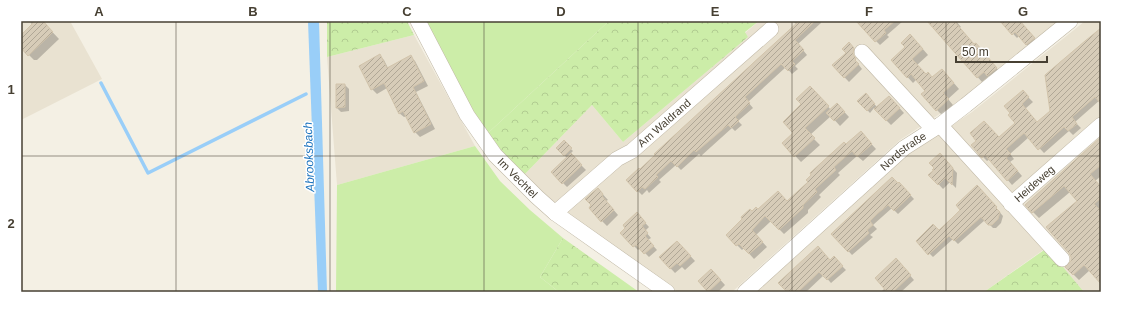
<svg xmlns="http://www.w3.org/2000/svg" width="1122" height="313" viewBox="0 0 1122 313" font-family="Helvetica,sans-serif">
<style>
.residential{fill:#e9e2d1}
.green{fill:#cceda8}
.forest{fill:url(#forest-crowns)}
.water{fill:#99cef8}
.shadow{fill:#0003}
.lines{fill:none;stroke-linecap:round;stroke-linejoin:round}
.stream{stroke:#99cef8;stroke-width:3.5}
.building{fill:url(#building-hatch);stroke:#d2c4ab}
.minor-casing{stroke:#c0b8a6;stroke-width:16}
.minor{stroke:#fff;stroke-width:15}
.grid{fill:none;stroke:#474033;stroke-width:1;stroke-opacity:0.55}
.labels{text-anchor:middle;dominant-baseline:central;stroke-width:3;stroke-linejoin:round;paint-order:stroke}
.street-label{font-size:11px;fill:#474033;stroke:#fff}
.water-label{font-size:12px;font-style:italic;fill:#2176be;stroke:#fff}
.neatline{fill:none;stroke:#474033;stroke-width:1.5}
.grid-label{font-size:13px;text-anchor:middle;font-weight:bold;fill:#474033}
</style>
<defs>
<pattern id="forest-crowns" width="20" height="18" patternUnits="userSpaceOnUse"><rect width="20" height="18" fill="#cceda8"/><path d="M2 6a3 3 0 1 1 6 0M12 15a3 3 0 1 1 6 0" fill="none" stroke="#b1cc91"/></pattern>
<pattern id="building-hatch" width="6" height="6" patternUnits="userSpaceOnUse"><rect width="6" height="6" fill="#d7ccb8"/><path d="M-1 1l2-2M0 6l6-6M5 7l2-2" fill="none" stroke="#b0a796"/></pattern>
</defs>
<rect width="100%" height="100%" fill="#f4f0e4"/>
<!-- residential -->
<path class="residential" d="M21 21H70L102 79 21 120Z
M759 21H1060L961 100 900 140 732 292H678L573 217 555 203 524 175 592 105 623 142 748 37 745 33Z
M1085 21H1101V292H1084L1046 248 984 292H756L909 154 972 112Z
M414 35 475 146 337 185 327 57Z"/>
<!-- green -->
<path class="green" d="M425 21H609L488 133 474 113Z
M475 146 500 181 530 210 563 238 540 277 559 292H336L337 185Z"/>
<!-- forest -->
<path class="forest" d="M327 21H407L414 35 327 57Z
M609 21H759L745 32 748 37 623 142 592 105 524 175 503 153 488 133Z
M563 238 639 292H559L540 277Z
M1047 248 1084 292H984Z"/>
<!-- water -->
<path class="water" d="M308 21H319L327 292H318Z"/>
<!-- shadow -->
<path class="shadow" d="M30 21H42L59 39 37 60H34L21 47V36L32 25Z
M793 21H820L821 23 798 44 807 55 795 66 798 69 792 74 786 67 748 102 753 108 738 121 742 125 735 131 732 128 701 156 699 154 681 170 676 165 659 180 661 182 649 193 647 190 642 195 627 180 640 170 797 25Z
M864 21H903L887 35 889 37 880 45 876 41Z
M928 21H956L961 27 959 28 974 45 980 49 1001 73 993 80 989 76 982 82Z
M1001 21H1020L1038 43 1031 49 1019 36 1017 38Z
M1101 30V102L1100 100 1075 122 1081 128 1073 135 1069 131 1044 153 1029 137 1010 154 1014 159 1010 162 1022 176 1012 185 990 159 987 161 983 157 999 138 1017 123 1009 115 1027 96 1033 102 1025 109 1038 123 1051 111Z
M916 41 928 55 917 65 926 75 933 78 947 75 959 89 948 99 953 105 942 115 937 110 926 91 917 79 913 83 892 60Z
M380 56 384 60 388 68 410 56 415 61 428 86 416 92 435 129 420 137 415 132 407 116 404 117 399 113 387 88 377 94 372 89Z
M852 56 862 69 849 82 834 66Z
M345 85 349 89V111L341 112 337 108Z
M816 93 831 110 837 104 849 117 840 126 831 116 810 135 820 145 801 162 783 143 795 133Z
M866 95 877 107 894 102 904 113 891 125 874 108 870 113 859 101Z
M865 137 876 149 863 161 857 156 838 173 840 175 819 195 821 197 808 210V213L784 234 771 221 756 235 767 247 754 259 744 248 742 250 727 235 752 213 787 202 846 146Z
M1101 138V176L1095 181 1101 187V209L1099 210 1101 212V282L1090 270 1079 280 1073 274 1072 262 1078 201 1070 192 1039 218 1026 205Z
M564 142 573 151 570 154 586 170 567 187 563 183 567 158 558 148Z
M940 155 957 173 956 188 950 182 943 189 930 175 935 171 933 170Z
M899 183 914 199 898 214 892 208 873 225 877 229 870 235 873 237 852 255 833 234Z
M598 189 608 200 606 201 618 215 607 226 602 221Z
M980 190 1003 216 1001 223 996 228H993L985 220 958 244 953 239 933 257 917 241 939 231Z
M637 214 649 227 645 231 651 238 648 240 657 250 649 257 640 248 638 250 621 233Z
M682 247 695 261 685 270 682 267 675 273 660 257Z
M834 258 846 270 831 283 824 275 806 292H786Z
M900 264 914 280 901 292H881L885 288Z
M716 275 725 285 718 292H709L699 281Z"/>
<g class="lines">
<!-- stream -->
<path class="stream" d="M101 83 148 173 306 94"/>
</g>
<!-- building -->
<path class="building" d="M35 21H43L53 32 28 56 21 48V35Z
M799 21H815L795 40 804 50 792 61 795 64 788 71 781 64 745 97 750 103 735 117 739 121 731 128 728 125 696 152 694 150 677 167 671 161 656 175 658 177 645 189 642 187 637 192 626 180 639 168 640 169 655 155 654 154Z
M856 21H895L884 30 886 33 875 42Z
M927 21H954L974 44 976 43 997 68 987 76 984 72 977 78Z
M1000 21H1020L1035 38 1026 45 1015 32 1012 35Z
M1101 28V104L1095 97 1072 117 1077 124 1068 131 1064 127 1038 150 1024 133 1006 149 1011 154 1006 158 1018 171 1007 181 985 155 982 158 971 145 976 141 970 133 984 121 999 137 1015 123 1008 115 1010 113 1004 106 1023 90 1029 97 1022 104 1037 122 1050 111 1045 75 1085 41Z
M910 34 923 49 912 59 926 74 928 72 932 77 942 69 954 83 943 93 949 99 936 111 921 94 925 91 911 74 907 78 891 60 905 47 901 43Z
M849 42 854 48 853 54 856 59 855 60 859 64 844 78 832 65 846 53 842 49Z
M380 54 387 68 411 55 424 81 413 87 431 124 414 133 403 111 399 114 384 83 371 90 359 66Z
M336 84H345V107L336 108Z
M810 86 829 106 805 128 815 138 794 157 782 143 793 133 783 122 801 104 796 99Z
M866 93 875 104 867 111 857 101Z
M889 96 900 108 886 121 874 109Z
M837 103 845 112 834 121 826 113Z
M861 131 872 144 857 157 852 151 834 167 836 170 815 189 817 192 803 205V208L779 230 765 216 752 230 763 242 749 254 739 244 736 246 726 235 742 219 741 217 750 209 752 211 756 207 758 209 778 191 787 201 808 182 806 180 811 175 810 173 844 142 846 144Z
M1101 137V165L1090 174 1101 187V198L1094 204 1101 211V284L1084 265 1073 275 1065 267 1071 261V257L1069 253 1046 227 1077 201 1064 186 1032 213 1025 205Z
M564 140 572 148 564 156 556 148Z
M571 153 582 165 562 184 551 172Z
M940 153 953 168 952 185 945 178 938 185 928 175 934 170H932L934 168 929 163Z
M892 177 898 183 899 182 911 195 894 211 888 205 877 214 870 221 873 225 867 230 869 233 848 252 831 234Z
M977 185 997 207 996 208 1000 212 998 219 992 225H988L981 217 954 241 949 236 928 255 916 241 933 224 939 230 951 219 960 210 956 205Z
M598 188 603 194 602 196 614 210 601 222 589 208 591 205 585 199Z
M637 212 646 223 642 226 648 233 645 236 654 246 644 254 636 245 633 247 620 233 625 228 623 225Z
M677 241 691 256 680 266 677 263 670 269 659 257Z
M818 246 830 260 834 256 843 266 827 280 819 272 798 292H787L778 283Z
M896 258 911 275 893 292H887L875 278Z
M711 269 721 280 708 292 698 281Z"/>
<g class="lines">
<!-- minor casing -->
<g class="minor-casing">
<g id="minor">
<path id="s1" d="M418 21 467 115 495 155 537 197 555 213 667 292"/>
<path d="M862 52 933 129"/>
<path d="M940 125 1062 259"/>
<path id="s2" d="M1011 204 1101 125"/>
<path id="s3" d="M555 213 617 159 632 151 771 29"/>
<path id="s4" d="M745 292 904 148 940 125 966 105 1070 21"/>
</g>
</g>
<!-- minor -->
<use href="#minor" class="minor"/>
</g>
<!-- grid -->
<path class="grid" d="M176 21V292M330 21V292M484 21V292M638 21V292M792 21V292M946 21V292M21 156H1101"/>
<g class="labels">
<!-- street labels -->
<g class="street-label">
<text stroke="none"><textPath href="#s3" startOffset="142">Am Waldrand</textPath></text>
<text stroke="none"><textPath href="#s4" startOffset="212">Nordstraße</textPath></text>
<text stroke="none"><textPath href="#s1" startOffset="187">Im Vechtel</textPath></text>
<text stroke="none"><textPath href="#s2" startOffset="31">Heideweg</textPath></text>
</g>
<!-- water labels -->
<g class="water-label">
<text transform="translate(309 157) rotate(-92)">Abrooksbach</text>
</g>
</g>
<!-- border -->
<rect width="1122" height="313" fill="none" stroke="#ffffff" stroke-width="44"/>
<!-- scale -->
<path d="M956 56v6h91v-6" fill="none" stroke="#474033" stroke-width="2"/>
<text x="962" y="56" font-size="12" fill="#474033" stroke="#ffffff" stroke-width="3" paint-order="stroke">50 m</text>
<rect x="22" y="22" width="1078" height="269" class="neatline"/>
<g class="grid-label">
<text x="99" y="16">A</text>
<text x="253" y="16">B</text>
<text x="407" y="16">C</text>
<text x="561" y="16">D</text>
<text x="715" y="16">E</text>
<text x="869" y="16">F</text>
<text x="1023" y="16">G</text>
<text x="11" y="94">1</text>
<text x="11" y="228">2</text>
</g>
</svg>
